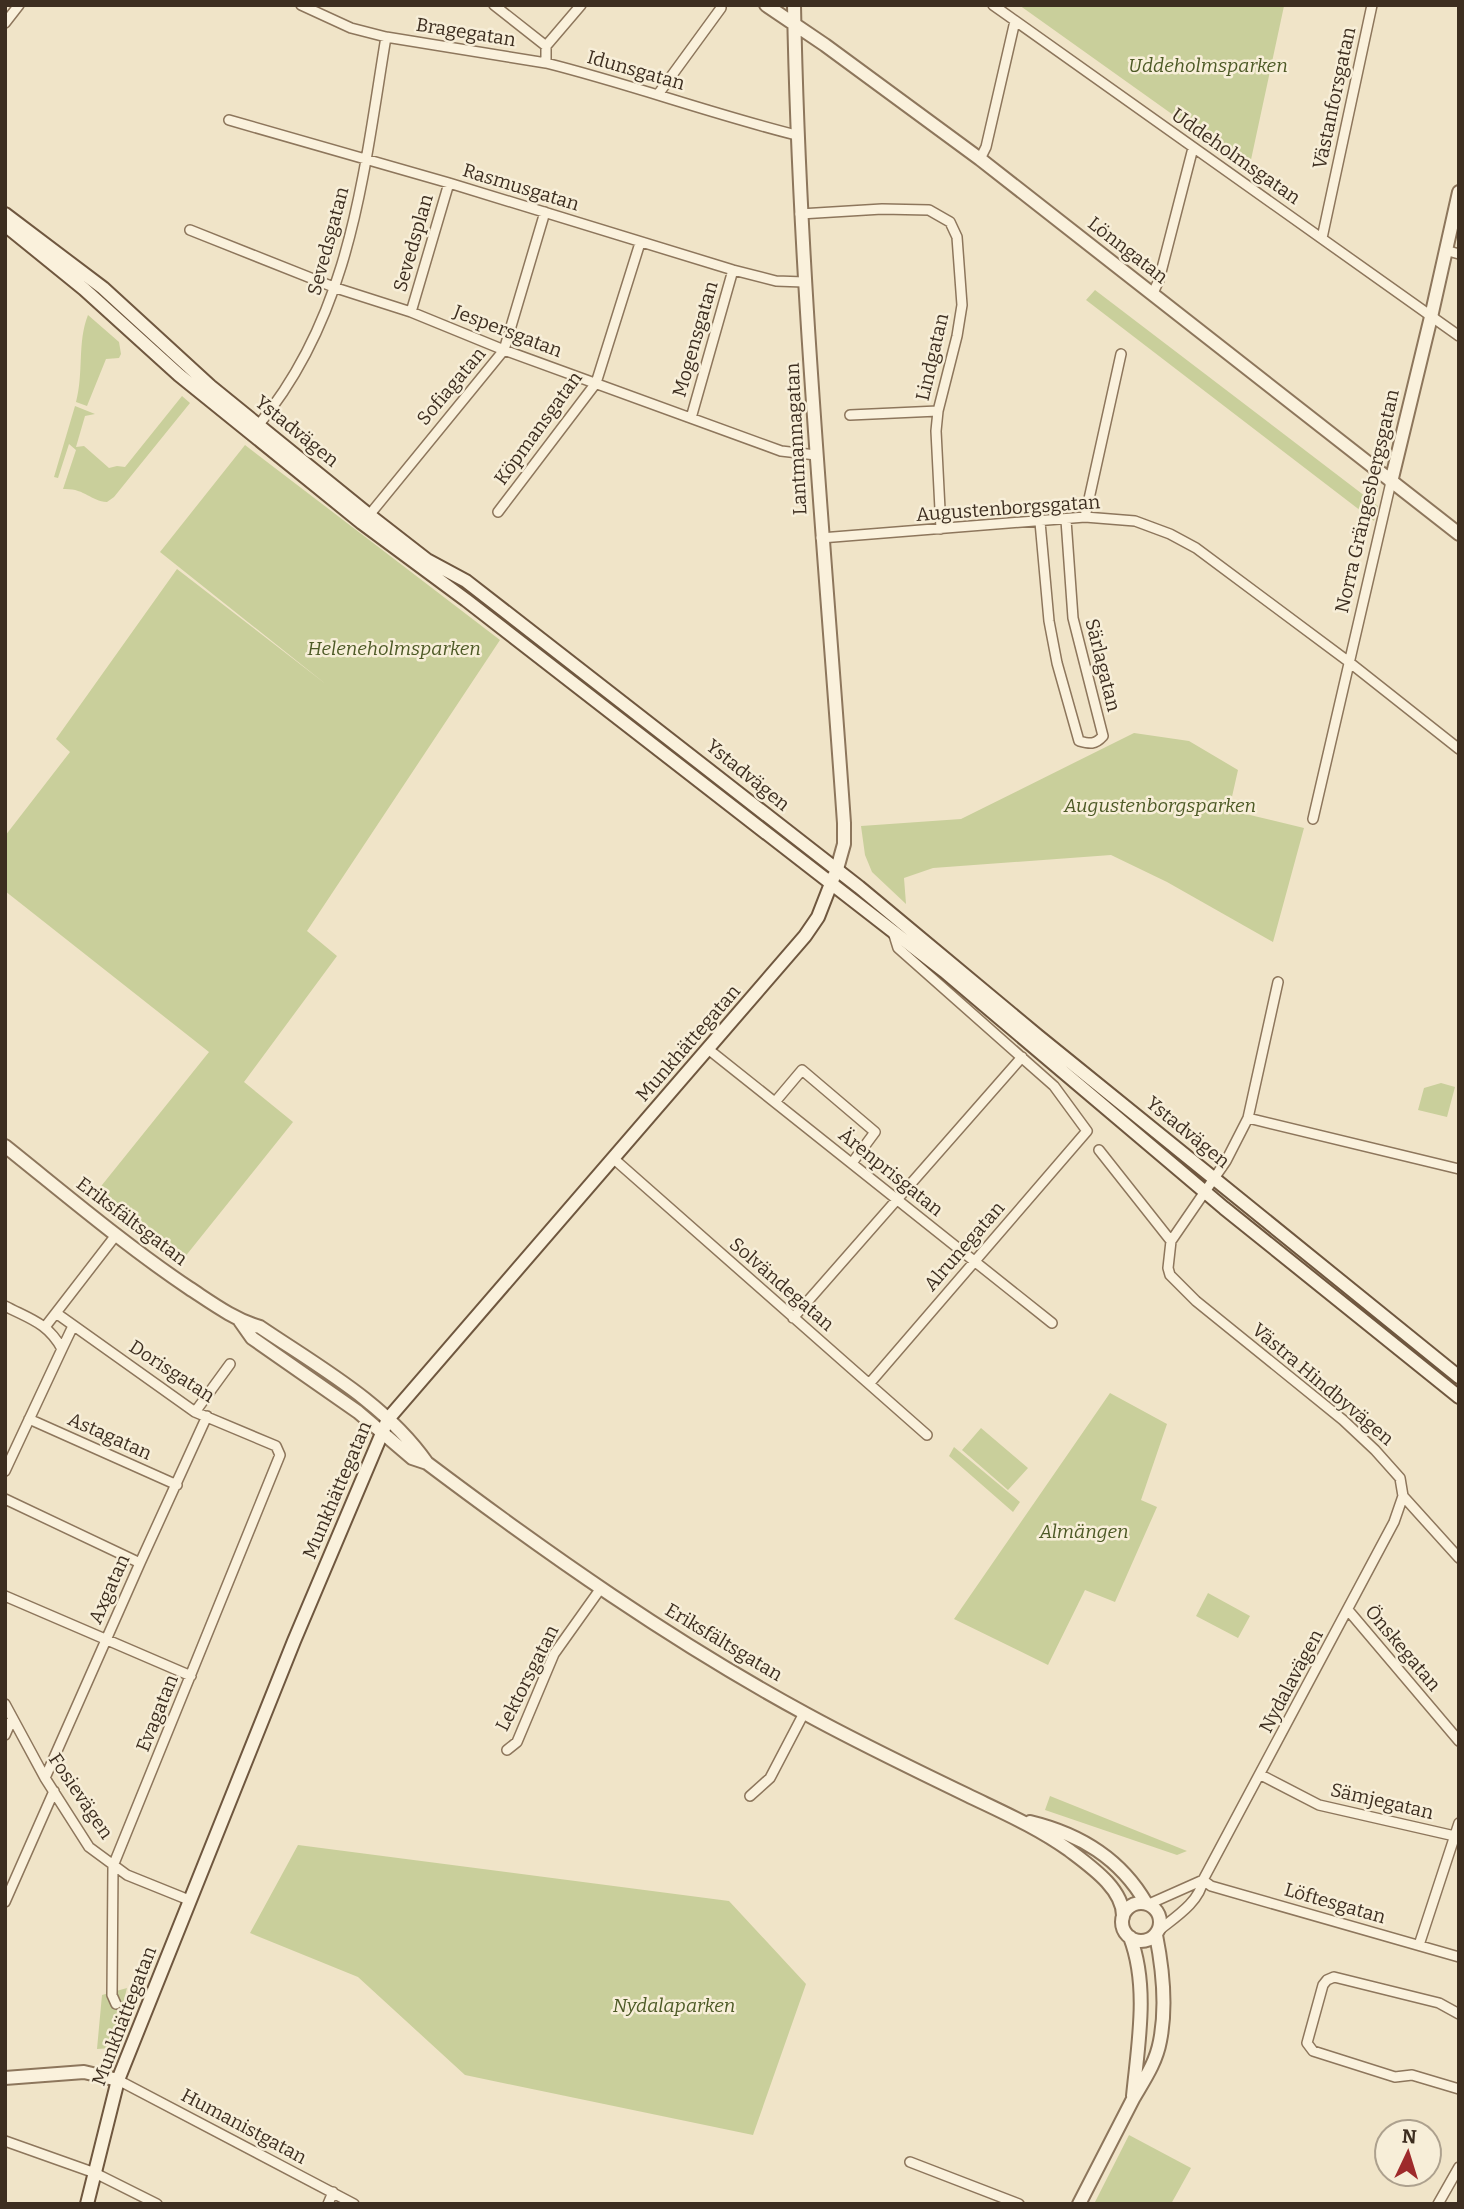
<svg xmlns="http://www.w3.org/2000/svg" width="1464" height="2209" viewBox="0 0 1464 2209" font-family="Bitter,serif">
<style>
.green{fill:#c9cf9b}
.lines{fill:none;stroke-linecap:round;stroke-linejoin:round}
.minor-casing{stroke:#8d765c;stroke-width:12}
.tertiary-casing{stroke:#8d765c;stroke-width:16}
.secondary-casing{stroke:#6f573f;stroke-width:16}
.minor{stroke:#faf1dc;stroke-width:9}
.tertiary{stroke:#faf1dc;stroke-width:12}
.secondary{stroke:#faf1dc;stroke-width:12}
.labels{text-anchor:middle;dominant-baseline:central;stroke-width:5;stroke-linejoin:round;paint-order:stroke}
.street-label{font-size:19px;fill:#3d2e20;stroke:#f7eed8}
.park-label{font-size:19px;font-style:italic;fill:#4d5a26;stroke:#f7eed8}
</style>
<rect width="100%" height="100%" fill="#f0e4c8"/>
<!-- green -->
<path class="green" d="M1019 5 1284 6 1249 169Z
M1095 290 1378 506 1374 521 1086 300Z
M88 315 119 342 121 354 119 358 106 359 87 406 76 402C84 373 77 343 88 315Z
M182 396 190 403 114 497 107 502C90 501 85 488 63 489L76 450 69 444 58 478 54 477 75 406 95 414 85 416 76 447 84 446 109 468 117 466 125 467Z
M245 445 500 640 307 931 337 956 244 1082 293 1122 184 1258 98 1190 209 1052 5 891V836L70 752 56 739 177 569 327 685 160 552Z
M1134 733 1189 741 1238 770 1229 810 1304 828 1273 942 1167 882 1111 855 933 868 904 878 906 904 872 872 865 855 861 826 961 819Z
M1441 1083 1455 1087 1447 1117 1418 1110 1424 1088Z
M1110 1393 1167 1424 1141 1500 1157 1507 1115 1602 1085 1590 1048 1665 954 1619Z
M981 1428 1028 1468 1008 1490 962 1450Z
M954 1447 1020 1502 1013 1512 949 1456Z
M1208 1593 1250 1616 1238 1638 1196 1616Z
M1050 1796 1187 1851 1177 1855 1045 1810Z
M298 1845 729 1901 806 1984 753 2135 465 2075 358 1977 250 1933Z
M127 1988 112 2048 97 2049 102 1995Z
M1129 2135 1191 2168 1171 2204H1094Z"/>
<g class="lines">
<!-- minor casing -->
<g class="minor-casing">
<path id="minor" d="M301 5 351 28 386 37 546 63
M494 5 546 46V63C630 84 712 114 796 135
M993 5 1459 336
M5 23 19 5
M546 46 581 5
M659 93 721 8
M229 120 449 183 733 270 776 281 804 282
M980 159 986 147 1015 21
M800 214 882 209 929 210 950 222 957 237 962 305 957 336 938 411 936 431 941 529
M190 230 336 288 411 312 504 350 781 451 816 455
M1322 238 1372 5
M1445 250 1459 254
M1153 293 1159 280 1193 148
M411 312 449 183
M850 415 938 411
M691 418 733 270
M256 428C351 316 363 176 386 37
M498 512 596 383 640 243
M1085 517 1121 354
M366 519 504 350 545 212
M1040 522 1049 621 1057 663 1079 741C1090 744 1095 745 1103 736L1073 618 1066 520
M821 538 1085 517 1135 521 1170 534 1196 548 1349 662 1459 749
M1313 819 1391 482
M1278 982 1248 1118 1226 1161 1171 1241 1168 1268 1170 1275 1196 1301 1343 1420 1375 1450 1400 1478 1403 1496 1459 1558
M708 1049 1052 1323
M775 1102 802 1070 875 1132 852 1163
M1248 1118 1459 1169
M1099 1150 1171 1241
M614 1159 927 1435
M5 1306C30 1319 48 1323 62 1349L5 1471
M56 1313 195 1412 276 1446 280 1455 113 1866 112 1995 116 2004
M793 1318 1022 1057
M45 1327 116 1235
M62 1349 73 1326
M869 1384 1087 1131 1054 1086 898 948 893 932
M195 1412 230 1364
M29 1419 177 1485
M5 1499 140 1563
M5 1596 191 1676
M1348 1610 1459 1741
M5 1704 45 1778 89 1847 127 1875 189 1900
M5 1735 12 1719
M507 1750 517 1742 554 1654 601 1588
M1261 1775 1319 1805 1459 1837
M45 1778 140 1563 207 1416
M750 1796 770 1778 804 1713
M1203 1880 1211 1886 1459 1957
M5 1902 54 1791
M1149 1904 1203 1880
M1158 1931C1174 1918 1200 1902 1203 1880L1394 1522 1403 1496
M1419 1945 1459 1823
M1459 2014 1439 2003 1334 1977 1327 1980 1323 1985 1307 2043 1313 2051 1395 2077 1412 2075 1459 2089
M118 2080 354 2204
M5 2141 95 2173 157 2204
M910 2162 1019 2204
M328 2204 333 2192
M1438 2204 1459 2167"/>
</g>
<!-- tertiary casing -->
<g class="tertiary-casing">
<path id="tertiary" d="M766 5 825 45 980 159 1459 534
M794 5C799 279 825 550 844 823V844L837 869
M1391 482 1431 317 1459 192
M5 1146C65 1194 125 1245 189 1288 212 1303 233 1319 260 1327 319 1367 385 1403 427 1463
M240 1321 252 1338 358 1412 412 1458 427 1463C548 1554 673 1642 806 1714 859 1743 913 1769 967 1795 1002 1812 1037 1827 1069 1850 1090 1866 1124 1889 1123 1917
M1030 1822C1080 1834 1120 1858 1146 1903
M1122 1922a19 19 0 1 1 38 0a19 19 0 1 1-38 0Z
M1130 1937C1149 1986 1138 2045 1133 2096
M5 2078 84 2072 118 2080
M1079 2204C1097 2169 1115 2134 1133 2099 1144 2080 1156 2063 1160 2041 1167 2006 1163 1970 1156 1935"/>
</g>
<!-- secondary casing -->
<g class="secondary-casing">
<path id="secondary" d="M5 214 103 288 210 386 369 515 427 560 466 581 859 887 1038 1036 1459 1377
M5 225 84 289 179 375 362 523 466 600 944 971 1224 1208 1459 1397
M87 2204 118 2080 294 1641 388 1419 805 936 818 917 834 876"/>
</g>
<!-- minor -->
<use href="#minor" class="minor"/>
<!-- tertiary -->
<use href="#tertiary" class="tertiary"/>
<!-- secondary -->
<use href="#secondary" class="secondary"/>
</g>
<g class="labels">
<!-- street labels -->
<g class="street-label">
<text transform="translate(466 32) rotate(9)">Bragegatan</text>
<text transform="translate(636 70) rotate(16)">Idunsgatan</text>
<text transform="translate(1334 98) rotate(-78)">Västanforsgatan</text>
<text transform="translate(1236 156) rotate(35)">Uddeholmsgatan</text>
<text transform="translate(521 187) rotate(17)">Rasmusgatan</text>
<text transform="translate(328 241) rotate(-75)">Sevedsgatan</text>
<text transform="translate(413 243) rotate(-74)">Sevedsplan</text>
<text transform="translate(1128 250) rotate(38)">Lönngatan</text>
<text transform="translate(508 331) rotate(21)">Jespersgatan</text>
<text transform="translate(695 339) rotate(-74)">Mogensgatan</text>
<text transform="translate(932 357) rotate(-77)">Lindgatan</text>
<text transform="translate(451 386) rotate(-50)">Sofiagatan</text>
<text transform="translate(538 428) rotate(-54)">Köpmansgatan</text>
<text transform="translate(297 431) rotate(39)">Ystadvägen</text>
<text transform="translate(796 439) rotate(-93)">Lantmannagatan</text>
<text transform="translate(1367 501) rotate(-77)">Norra Grängesbergsgatan</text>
<text transform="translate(1008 508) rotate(-4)">Augustenborgsgatan</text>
<text transform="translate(1103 665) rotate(76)">Särlagatan</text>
<text transform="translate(748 775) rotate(39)">Ystadvägen</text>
<text transform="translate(688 1043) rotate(-49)">Munkhättegatan</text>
<text transform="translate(1188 1132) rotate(39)">Ystadvägen</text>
<text transform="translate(891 1172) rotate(39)">Ärenprisgatan</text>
<text transform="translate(132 1221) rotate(37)">Eriksfältsgatan</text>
<text transform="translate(964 1246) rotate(-49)">Alrunegatan</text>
<text transform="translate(782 1284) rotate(41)">Solvändegatan</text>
<text transform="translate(172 1371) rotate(33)">Dorisgatan</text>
<text transform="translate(1323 1384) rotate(40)">Västra Hindbyvägen</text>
<text transform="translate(110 1436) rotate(24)">Astagatan</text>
<text transform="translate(337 1490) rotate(-67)">Munkhättegatan</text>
<text transform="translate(109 1589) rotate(-66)">Axgatan</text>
<text transform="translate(724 1642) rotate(31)">Eriksfältsgatan</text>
<text transform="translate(1403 1648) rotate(50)">Önskegatan</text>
<text transform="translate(527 1678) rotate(-63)">Lektorsgatan</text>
<text transform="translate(1291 1681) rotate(-62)">Nydalavägen</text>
<text transform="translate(157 1713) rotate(-68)">Evagatan</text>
<text transform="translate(81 1796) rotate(56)">Fosievägen</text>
<text transform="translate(1382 1801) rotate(13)">Sämjegatan</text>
<text transform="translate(1335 1903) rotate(16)">Löftesgatan</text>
<text transform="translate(124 2016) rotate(-69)">Munkhättegatan</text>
<text transform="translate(244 2126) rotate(28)">Humanistgatan</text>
</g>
<!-- park labels -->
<g class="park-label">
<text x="1208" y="65">Uddeholmsparken</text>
<text x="394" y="648">Heleneholmsparken</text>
<text x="1160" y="805">Augustenborgsparken</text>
<text x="1084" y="1531">Almängen</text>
<text x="674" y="2005">Nydalaparken</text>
</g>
</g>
<!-- border -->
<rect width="1464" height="2209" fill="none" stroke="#3d2e20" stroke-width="14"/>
<!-- north arrow -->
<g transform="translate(1408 2153) rotate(4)"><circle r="33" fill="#f7eed8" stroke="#ada18e" stroke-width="2"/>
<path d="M0-5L12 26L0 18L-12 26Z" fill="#9e2a2b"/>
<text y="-10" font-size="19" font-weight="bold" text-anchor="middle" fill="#3d2e20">N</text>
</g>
</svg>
